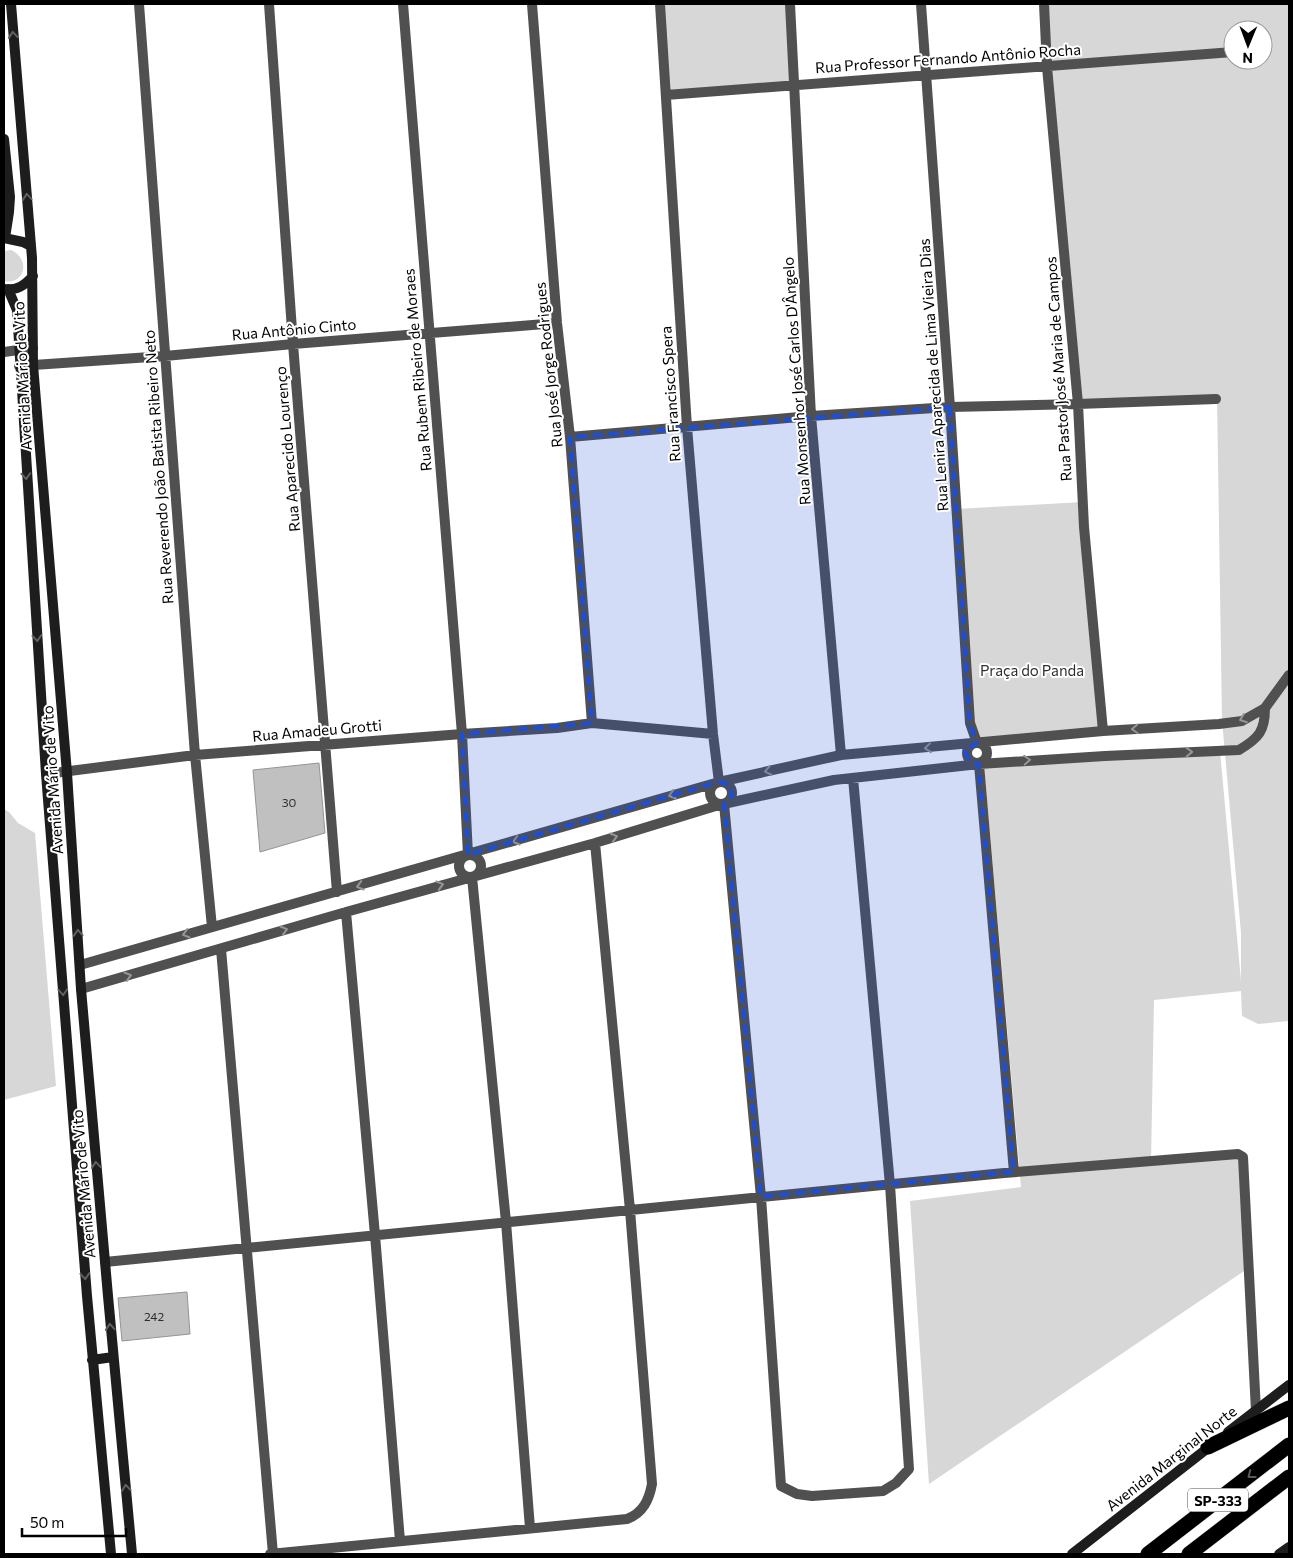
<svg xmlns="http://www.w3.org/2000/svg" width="1293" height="1558" viewBox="0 0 1293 1558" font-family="Commissioner,sans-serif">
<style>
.green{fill:#d7d7d7;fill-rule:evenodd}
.building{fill:#c0c0c0;stroke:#949494}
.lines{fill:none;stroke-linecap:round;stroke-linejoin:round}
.highway-casing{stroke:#dbdbdb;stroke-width:16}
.street{stroke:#505050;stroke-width:10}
.secondary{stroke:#1d1d1d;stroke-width:10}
.highway{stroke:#000;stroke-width:15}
.oneway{stroke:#616161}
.oneway2{stroke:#969696}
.oneway3{stroke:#595959}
.marked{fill:#1d4ed8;fill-opacity:0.2;stroke:#1d4ed8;stroke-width:4;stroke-dasharray:10 6;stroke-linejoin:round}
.labels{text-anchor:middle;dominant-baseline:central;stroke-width:4;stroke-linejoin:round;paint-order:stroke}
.number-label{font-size:12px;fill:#303030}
.shield{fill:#fff;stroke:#4c4c4c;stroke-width:1}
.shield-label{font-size:14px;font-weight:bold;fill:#000}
.street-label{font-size:15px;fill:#000;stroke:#fff}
.park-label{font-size:15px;fill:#2e2e2e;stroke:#fff}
</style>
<rect width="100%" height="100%" fill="#fff"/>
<!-- green -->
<path class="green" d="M662 4H787L795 84 666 95Z
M1048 4H1289V1021L1258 1024 1242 1016 1241 991 1154 1000 1151 1162 1240 1157 1247 1269 929 1484 910 1201 1021 1187 984 765 1220 751 1241 981V933L1222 720 1217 396 1079 401 1049 68ZM1233 30H1263V60H1233Z
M11 250C31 259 25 285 4 281V251Z
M1083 502 1103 731 980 744 970 723 957 509Z
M4 809 9 812 18 823 35 833 56 1086 4 1100Z"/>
<!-- building -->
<path class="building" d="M319 763 325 833 260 852 253 770Z
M187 1292 190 1334 122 1341 118 1298Z"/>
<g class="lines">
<!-- highway casing -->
<g class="highway-casing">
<path id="highway" d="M1208 1447 1289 1408
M1148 1554 1289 1445
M1189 1554 1289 1477"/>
</g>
<!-- street -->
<path class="street" d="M139 4 195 755 212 927
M269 4 293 344 337 892
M403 4 462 734 468 855
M532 4 557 323 570 437 592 723
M660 4 687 427 713 734 719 782
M790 4 811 416 841 755
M921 4 950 407 970 723 977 743
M1044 4 1047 67 1078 404 1084 527 1103 731
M666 95 1233 52
M4 352 33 348
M19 366 165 356 293 344 557 323
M570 437 811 416 950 407 1078 404 1216 399
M967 753a10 10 0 1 1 20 0a10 10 0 1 1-20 0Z
M979 764 1014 1172
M46 774 195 755 462 734 557 728 592 723 713 734
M710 793a11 11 0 1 1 22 0a11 11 0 1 1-22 0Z
M724 804 761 1197 781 1486 797 1494 812 1496 883 1491 896 1483 909 1469 890 1185 853 778
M459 866a11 11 0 1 1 22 0a11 11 0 1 1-22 0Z
M472 877 506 1222 530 1528
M346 912 375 1235 400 1541
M221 949 273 1554
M80 965 719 782 841 755 1103 731 1219 724 1242 721 1265 708 1289 675
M81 989 346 912 595 843 719 805 834 780 979 764 1105 756 1239 750C1259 738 1265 731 1265 708
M105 1262 1004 1173 1238 1154 1243 1157 1256 1411
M270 1554 627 1519C643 1513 649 1500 652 1484L630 1210 595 843"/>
<!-- secondary -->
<path class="secondary" d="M11 4 32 258 33 365 67 773 81 989 108 1296 132 1554
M4 139 10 197 9 212 5 238
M4 238 23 242 31 246
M4 289C17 291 25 285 33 276
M8 289 17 310 46 774 87 1296 111 1554
M92 1360 113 1357
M1228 1432 1289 1385
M1072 1554 1213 1444
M1279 1554 1289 1547"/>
<!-- highway -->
<use href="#highway" class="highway"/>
</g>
<!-- one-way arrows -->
<defs><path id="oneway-chevron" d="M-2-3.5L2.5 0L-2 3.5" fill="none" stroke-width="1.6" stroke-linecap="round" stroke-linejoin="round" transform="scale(1.25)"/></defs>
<g class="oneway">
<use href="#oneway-chevron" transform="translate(13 35) rotate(-95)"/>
<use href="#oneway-chevron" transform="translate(27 197) rotate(-95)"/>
<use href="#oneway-chevron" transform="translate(26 476) rotate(86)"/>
<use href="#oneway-chevron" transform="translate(37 638) rotate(86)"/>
<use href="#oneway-chevron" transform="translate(78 933) rotate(-94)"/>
<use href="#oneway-chevron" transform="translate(63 992) rotate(86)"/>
<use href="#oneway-chevron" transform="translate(96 1165) rotate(-95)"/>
<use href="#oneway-chevron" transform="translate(85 1276) rotate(86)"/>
<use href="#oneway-chevron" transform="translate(110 1327) rotate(-95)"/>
<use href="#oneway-chevron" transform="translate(126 1488) rotate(-96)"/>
</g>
<g class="oneway2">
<use href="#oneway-chevron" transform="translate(1243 719) rotate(160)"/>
<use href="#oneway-chevron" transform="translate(1135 729) rotate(177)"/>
<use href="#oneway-chevron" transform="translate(928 748) rotate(174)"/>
<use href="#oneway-chevron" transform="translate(1189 752) rotate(-2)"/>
<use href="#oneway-chevron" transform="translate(1027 760) rotate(-4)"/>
<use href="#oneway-chevron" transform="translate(768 771) rotate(168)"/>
<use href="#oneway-chevron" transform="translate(672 795) rotate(164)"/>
<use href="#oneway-chevron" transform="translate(614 837) rotate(-17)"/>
<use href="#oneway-chevron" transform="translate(516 841) rotate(164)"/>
<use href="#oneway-chevron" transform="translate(440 885) rotate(-16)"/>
<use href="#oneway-chevron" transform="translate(360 886) rotate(164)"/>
<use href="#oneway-chevron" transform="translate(284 930) rotate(-17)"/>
<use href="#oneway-chevron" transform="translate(186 934) rotate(164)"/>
<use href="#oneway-chevron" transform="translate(128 976) rotate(-16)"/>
</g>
<use class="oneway3" href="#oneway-chevron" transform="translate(1251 1475) rotate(142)"/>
<!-- marked area -->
<path class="marked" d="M950 407 970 723 977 743 965 751 971 762 979 764 1014 1172 761 1197 724 804 732 796 730 785 719 782 468 855 462 734 592 723 570 437Z"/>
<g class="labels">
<!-- number labels -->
<g class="number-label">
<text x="289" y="802">30</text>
<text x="154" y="1316">242</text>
</g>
<!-- shield labels -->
<rect class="shield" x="1188" y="1488.5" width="60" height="23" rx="4"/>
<g class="shield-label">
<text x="1218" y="1500">SP-333</text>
</g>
<!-- street labels -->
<g class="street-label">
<text transform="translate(948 58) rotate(-4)">Rua Professor Fernando Antônio Rocha</text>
<text transform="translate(294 329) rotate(-5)">Rua Antônio Cinto</text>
<text transform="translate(548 365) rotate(-96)">Rua José Jorge Rodrigues</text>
<text transform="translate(1058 369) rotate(-94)">Rua Pastor José Maria de Campos</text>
<text transform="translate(417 370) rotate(-95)">Rua Rubem Ribeiro de Moraes</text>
<text transform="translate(933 375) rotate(-94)">Rua Lenira Aparecida de Lima Vieira Dias</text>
<text transform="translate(22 376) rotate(-93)">Avenida Mário de Vito</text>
<text transform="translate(796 381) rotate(-94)">Rua Monsenhor José Carlos D'Ângelo</text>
<text transform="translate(670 394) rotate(-94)">Rua Francisco Spera</text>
<text transform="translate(287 449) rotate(-95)">Rua Aparecido Lourenço</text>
<text transform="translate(158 467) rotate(-94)">Rua Reverendo João Batista Ribeiro Neto</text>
<text transform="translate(317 730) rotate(-5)">Rua Amadeu Grotti</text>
<text transform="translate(52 780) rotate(-94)">Avenida Mário de Vito</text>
<text transform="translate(83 1184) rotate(-95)">Avenida Mário de Vito</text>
<text transform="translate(1171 1458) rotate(-38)">Avenida Marginal Norte</text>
</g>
<!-- park labels -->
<g class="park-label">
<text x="1032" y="670">Praça do Panda</text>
</g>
</g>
<!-- border -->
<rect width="1293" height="1558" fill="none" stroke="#000000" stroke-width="10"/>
<!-- north arrow -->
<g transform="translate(1248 45) rotate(181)"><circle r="24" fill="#ffffff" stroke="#999999"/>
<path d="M0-4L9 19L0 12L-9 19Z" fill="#000000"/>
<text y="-8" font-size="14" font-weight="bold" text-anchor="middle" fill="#000000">N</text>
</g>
<!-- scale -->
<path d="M22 1528v8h104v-8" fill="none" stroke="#000000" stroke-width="2.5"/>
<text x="30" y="1528" font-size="15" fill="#000000" stroke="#ffffff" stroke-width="4" paint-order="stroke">50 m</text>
</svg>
